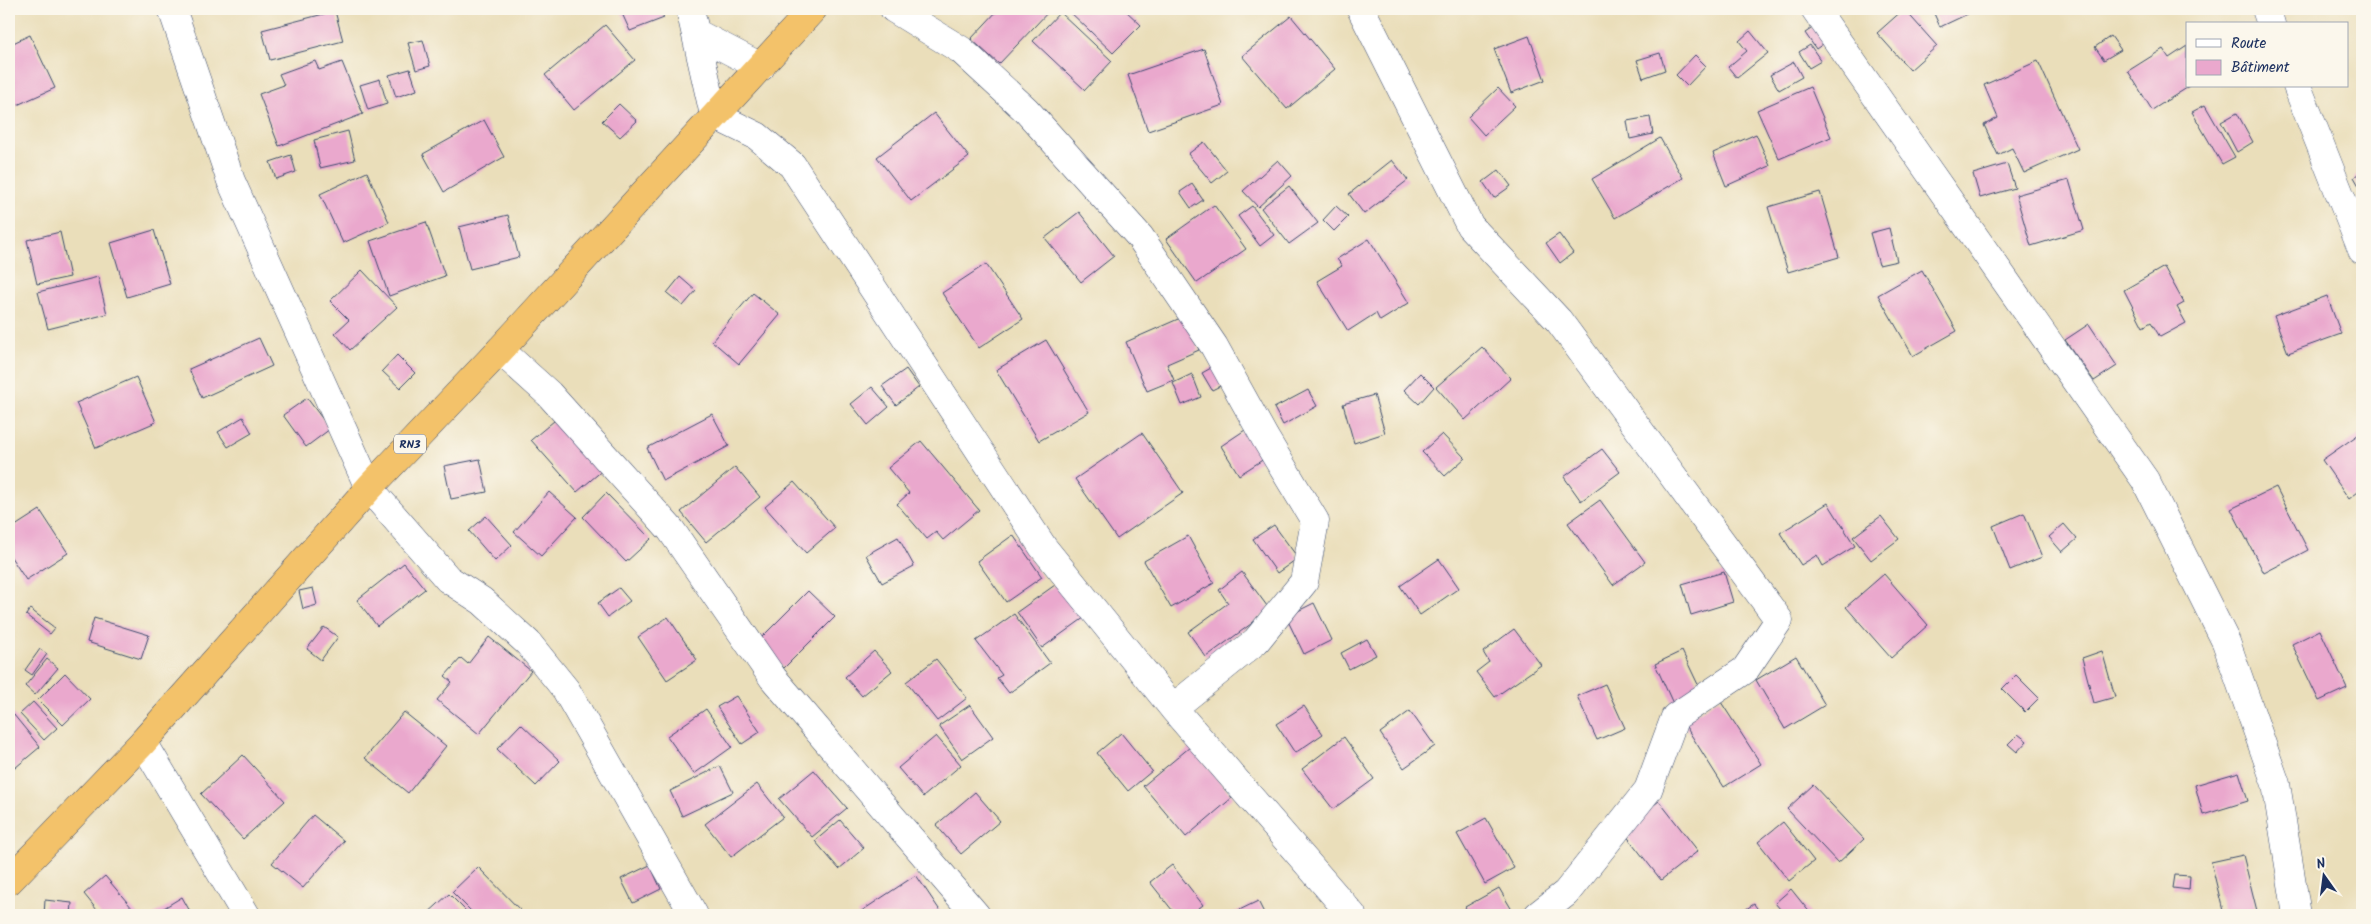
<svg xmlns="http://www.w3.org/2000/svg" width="2371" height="924" viewBox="0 0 2371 924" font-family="Kalam,sans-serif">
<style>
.building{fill:#eaa8cd}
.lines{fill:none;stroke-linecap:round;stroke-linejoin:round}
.minor-casing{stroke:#3a496c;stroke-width:29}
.trunk-casing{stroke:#3a496c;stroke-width:29}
.minor{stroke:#fff;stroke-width:28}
.trunk{stroke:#f3c26a;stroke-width:28}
.labels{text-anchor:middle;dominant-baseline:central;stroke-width:4.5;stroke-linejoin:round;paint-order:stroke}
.shield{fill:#fbf7ec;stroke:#5e6b89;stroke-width:1}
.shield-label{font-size:12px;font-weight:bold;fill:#1b2f5e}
</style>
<rect width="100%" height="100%" fill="#fbf7ec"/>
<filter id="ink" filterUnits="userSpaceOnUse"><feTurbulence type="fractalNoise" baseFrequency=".02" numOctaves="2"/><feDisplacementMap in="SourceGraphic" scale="10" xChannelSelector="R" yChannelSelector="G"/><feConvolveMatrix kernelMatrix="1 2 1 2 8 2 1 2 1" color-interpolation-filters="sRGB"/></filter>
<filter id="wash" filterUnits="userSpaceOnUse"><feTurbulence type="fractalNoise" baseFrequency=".0096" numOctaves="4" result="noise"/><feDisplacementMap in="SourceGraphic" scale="20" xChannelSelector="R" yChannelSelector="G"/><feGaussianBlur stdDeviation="1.12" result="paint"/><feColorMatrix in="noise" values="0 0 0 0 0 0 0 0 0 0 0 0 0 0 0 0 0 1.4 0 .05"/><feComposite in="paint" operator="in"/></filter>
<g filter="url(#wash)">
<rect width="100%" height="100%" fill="#eadeba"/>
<g id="blocks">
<!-- building -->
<path class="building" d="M620 9H660L664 18 630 31Z
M952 9H975L971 12 960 13Z
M999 9H1051L999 64 971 39Z
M1067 9H1124L1141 25 1113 53Z
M1904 9 1937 46 1910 70 1877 33Z
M1932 9H1973L1974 11 1940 27Z
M335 11 343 41 270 60 262 30Z
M1060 12 1112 61 1085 90 1033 41Z
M1291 16 1335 69 1287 109 1242 56Z
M605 25 635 60 574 110 545 75Z
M1817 25 1827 41 1816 49 1805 33Z
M1750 31 1768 53 1737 78 1728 67 1747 51 1739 41Z
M30 35 55 88 15 106 9 92V45Z
M1529 36 1545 80 1511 93 1494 49Z
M2111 36 2121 50 2104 60 2095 47Z
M423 40 430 66 416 70 408 43Z
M1810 45 1821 61 1809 68 1799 52Z
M2187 46V86H2190L2152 110 2128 71 2163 49 2169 58Z
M1204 49 1223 105 1148 131 1128 75Z
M1660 53 1665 70 1643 78 1637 60Z
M1695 55 1706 66 1687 86 1676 75Z
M315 61 319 70 342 62 363 114 279 146 259 94 284 85 279 74Z
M2038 61 2078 149 2024 173 2012 148 1998 155 1984 125 1998 118 1984 85Z
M1794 62 1802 77 1779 90 1770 75Z
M410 69 417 90 396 97 389 75Z
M380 79 387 104 368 110 360 85Z
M1810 87 1831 137 1779 159 1757 110Z
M1498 88 1515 106 1484 135 1468 117Z
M619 104 637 121 620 137 602 121Z
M2205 105 2235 157 2222 164 2192 112Z
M934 113 969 157 911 201 877 157Z
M2237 113 2253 142 2237 152 2221 122Z
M1650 117 1653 134 1630 139 1627 121Z
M484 120 504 157 444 192 423 154Z
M348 131 355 160 320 168 314 140Z
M1756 134 1770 166 1726 186 1713 153Z
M1660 138 1683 178 1615 218 1592 179Z
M1204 142 1227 171 1212 183 1188 154Z
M291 155 296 172 276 179 270 162Z
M1278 160 1292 176 1258 207 1243 191Z
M1392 160 1408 180 1364 214 1349 194Z
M2007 164 2015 188 1980 198 1973 174Z
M1499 170 1511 186 1494 198 1483 182Z
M2362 171V191L2354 177Z
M367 172 389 222 343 243 320 194Z
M2069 180 2084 230 2031 246 2016 195Z
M1192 184 1203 200 1191 208 1180 192Z
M1289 186 1318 223 1289 244 1261 208Z
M1820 192 1839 257 1788 272 1768 207Z
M1214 205 1246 249 1197 283 1166 239Z
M1252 206 1274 235 1260 246 1238 216Z
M1336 206 1348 217 1334 231 1323 220Z
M1079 212 1114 256 1081 282 1045 238Z
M508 215 519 257 470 269 459 227Z
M426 222 445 276 389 296 370 241Z
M1889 228 1897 261 1879 265 1870 233Z
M154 230 170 284 127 297 111 243Z
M60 232 70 277 37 284 27 240Z
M1559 234 1573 253 1560 263 1546 243Z
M1369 239 1409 303 1380 321 1376 313 1348 331 1317 281 1342 266 1337 259Z
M986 264 1023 319 979 348 942 293Z
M2164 267 2184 303 2177 307 2186 323 2160 337 2151 322 2143 327 2124 290Z
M362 270 397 307 350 350 335 333 349 320 330 301Z
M1922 270 1957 331 1913 356 1878 295Z
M98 277 107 314 48 329 38 292Z
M680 277 696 291 683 306 667 293Z
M753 293 780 315 739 364 712 341Z
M2327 296 2341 334 2288 353 2274 316Z
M1185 316 1199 350 1167 364 1174 380 1147 391 1126 342Z
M2089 324 2117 366 2094 381 2065 340Z
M259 338 272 366 202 398 189 369Z
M1046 340 1089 412 1039 441 996 370Z
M1482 347 1511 378 1465 420 1436 387Z
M397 355 415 373 400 388 382 371Z
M1220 363 1230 381 1212 390 1202 373Z
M906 369 919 387 896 405 882 386Z
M1420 373 1434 387 1419 404 1404 390Z
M1192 374 1201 397 1182 405 1173 383Z
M136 377 156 422 96 448 76 403Z
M872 387 889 407 868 425 851 404Z
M1308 390 1317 406 1283 425 1274 408Z
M1374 395 1385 433 1354 443 1343 404Z
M307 398 330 429 306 447 283 415Z
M712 414 729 446 663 481 647 448Z
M560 416 604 469 577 492 531 440Z
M243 417 252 433 228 447 218 432Z
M1245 430 1264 459 1239 475 1221 446Z
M2362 432V489L2349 499 2322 460Z
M1142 433 1183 493 1117 539 1075 479Z
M1442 434 1465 458 1445 476 1422 452Z
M921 441 979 510 943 540 936 532 927 539 897 504 909 493 888 468Z
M1602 449 1620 472 1581 501 1564 477Z
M480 459 487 492 451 499 444 466Z
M735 467 760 497 706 542 681 512Z
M794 482 835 528 806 553 765 507Z
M2276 487 2308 550 2264 573 2231 509Z
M549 492 577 517 541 556 514 532Z
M606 493 651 539 626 562 583 517Z
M1600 500 1645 562 1613 585 1568 523Z
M1828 503 1855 546 1823 566 1817 555 1801 565 1780 533Z
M40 510 68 553 26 580 9 554V530Z
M2024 513 2042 557 2010 570 1993 526Z
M486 516 512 545 495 561 469 531Z
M1881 516 1899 539 1871 560 1853 537Z
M2064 524 2077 539 2062 552 2049 537Z
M1274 525 1298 558 1277 573 1253 539Z
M1013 535 1042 577 1006 602 977 561Z
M1188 536 1214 583 1171 608 1144 561Z
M898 537 914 566 882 583 866 555Z
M1439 559 1459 588 1420 615 1400 586Z
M404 563 425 589 377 626 357 600Z
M1242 572 1270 610 1206 657 1188 632 1228 603 1219 590Z
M1724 572 1733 602 1691 615 1682 584Z
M1884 574 1928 625 1891 658 1846 607Z
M1062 580 1088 615 1042 648 1017 612Z
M313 588 317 605 303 609 299 591Z
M619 588 630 601 608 617 598 603Z
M808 591 835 617 784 668 757 642Z
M1314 603 1332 640 1304 654 1286 617Z
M30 609 55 628 50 634 26 615Z
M1014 614 1050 663 1009 693 997 678 1002 675 976 641Z
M668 617 697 660 667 680 638 637Z
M94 618 149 635 141 659 87 642Z
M324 627 338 637 321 660 307 649Z
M1514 629 1541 665 1495 697 1476 672 1489 662 1483 652Z
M2320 630 2347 688 2319 701 2292 644Z
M489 637 531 671 479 734 437 700 452 682 445 676 461 658 468 664Z
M1367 639 1376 655 1349 669 1341 653Z
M40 649 47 654 32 675 25 670Z
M874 651 892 671 862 696 845 677Z
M1682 651 1703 695 1675 708 1655 664Z
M2102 651 2115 697 2094 703 2082 658Z
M1796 656 1825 705 1785 729 1756 680Z
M47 659 58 668 35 695 25 686Z
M936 659 967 698 937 721 906 682Z
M65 673 90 699 63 725 38 700Z
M2016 675 2039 698 2025 712 2002 689Z
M1605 684 1625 728 1597 740 1577 696Z
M736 696 760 732 742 744 717 707Z
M1719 699 1761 764 1724 787 1683 722Z
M33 702 57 728 44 740 20 714Z
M970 705 993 737 962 759 939 726Z
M1304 706 1323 734 1295 753 1276 724Z
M9 709 40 747 9 773Z
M706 709 732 747 694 774 667 736Z
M1410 711 1435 746 1404 768 1380 733Z
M404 712 446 746 408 793 365 758Z
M521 724 560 761 536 786 497 749Z
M1121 733 1152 771 1128 791 1097 753Z
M2018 734 2027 741 2017 752 2008 744Z
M936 736 961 765 923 797 898 768Z
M1344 737 1374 779 1333 809 1302 769Z
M1190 747 1233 797 1186 837 1143 786Z
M243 755 285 801 243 839 201 794Z
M720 766 733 792 682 816 670 791Z
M814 770 847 808 812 837 779 799Z
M2239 772 2248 801 2203 815 2195 785Z
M757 784 783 817 731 857 705 824Z
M1813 785 1864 839 1838 863 1787 809Z
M975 792 1000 821 961 854 936 825Z
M1659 801 1698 851 1661 880 1622 830Z
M313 815 344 841 303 888 272 863Z
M1486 818 1514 868 1485 884 1457 834Z
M840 820 864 848 839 869 815 841Z
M1783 822 1814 861 1789 881 1758 842Z
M2243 855 2258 915H2224L2211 862Z
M650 865 661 889 633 903 621 879Z
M1172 865 1203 905 1190 915H1176L1150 882Z
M478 867 525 915H475L452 892Z
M916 875 943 915H858L857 914Z
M2175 875 2190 876 2189 890 2173 888Z
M105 876 138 915H101L84 894Z
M1499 888 1515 915H1470L1465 907Z
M1791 889 1811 914 1809 915H1785L1775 903Z
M449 894 470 915H426Z
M182 897 192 915H155L154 914Z
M45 900 72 903 71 915H44Z
M1258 901 1265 915H1229Z
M1754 904 1762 915H1742L1740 913Z"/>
</g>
</g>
<g filter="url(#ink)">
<use href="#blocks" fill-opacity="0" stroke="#3a496c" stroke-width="1"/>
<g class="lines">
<!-- minor casing -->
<g class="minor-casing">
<path id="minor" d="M172 9 231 181 369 488 448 579 482 601 528 643 566 690 694 915
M690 9 714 115 757 136 792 165 1043 547 1173 708 1352 915
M894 9 961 50 1026 110 1140 237 1214 346 1265 438 1315 521 1304 582 1256 641 1173 708
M1361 9 1470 226 1559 321 1779 620 1745 670 1675 717 1648 790 1566 893 1538 915
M1815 9 2145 480 2226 642 2276 784 2297 915
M2266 9 2271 24
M696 33 761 67
M2297 86 2362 250
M500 350 549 394 671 530 773 678 976 915
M143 742 246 915"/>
</g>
<!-- trunk casing -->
<g class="trunk-casing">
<path id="trunk" d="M9 881 143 742 369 488 500 350 813 9"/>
</g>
<!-- minor -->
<use href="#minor" class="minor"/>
<!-- trunk -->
<use href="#trunk" class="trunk"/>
</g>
</g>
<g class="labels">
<!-- shield labels -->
<rect class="shield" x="394" y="434.5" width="32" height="19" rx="4"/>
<g class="shield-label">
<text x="410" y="444">RN3</text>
</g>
</g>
<!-- margin -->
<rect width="2371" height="924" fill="none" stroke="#fbf7ec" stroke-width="30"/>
<!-- legend -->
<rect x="2186" y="22" width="162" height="65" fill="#fbf7ec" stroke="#a1a7b3"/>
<rect x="2196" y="39" width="25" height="8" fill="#ffffff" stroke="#a1a7b3"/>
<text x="2231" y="48" font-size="15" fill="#1b2f5e">Route</text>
<rect x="2196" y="60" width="25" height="15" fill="#eaa8cd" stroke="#a1a7b3"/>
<text x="2231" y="72" font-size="15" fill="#1b2f5e">Bâtiment</text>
<!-- north arrow -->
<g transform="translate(2324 876) rotate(346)" stroke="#fbf7ec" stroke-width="4" paint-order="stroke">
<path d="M0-4L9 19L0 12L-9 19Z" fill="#1b2f5e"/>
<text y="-8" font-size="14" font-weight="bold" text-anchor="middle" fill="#1b2f5e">N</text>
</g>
</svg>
